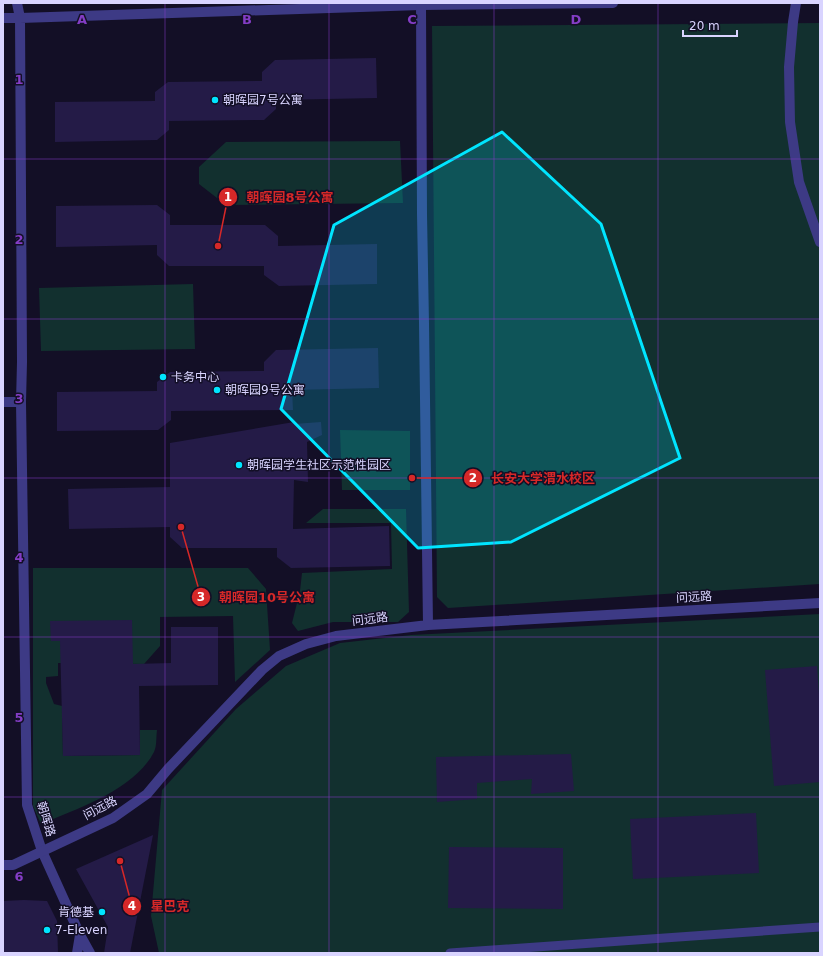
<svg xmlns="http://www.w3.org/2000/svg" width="823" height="956" viewBox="0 0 823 956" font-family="'DejaVu Sans','Noto Sans SC',sans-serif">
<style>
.green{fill:#12302f}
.building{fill:#241b47}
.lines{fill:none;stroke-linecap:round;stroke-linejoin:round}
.service{stroke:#3d3a85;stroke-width:9}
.pedestrian{stroke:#3d3a85;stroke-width:10}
.minor{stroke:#3d3a85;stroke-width:10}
.marked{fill:#00e5ff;fill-opacity:0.2;stroke:#00e5ff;stroke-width:3;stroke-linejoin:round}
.grid{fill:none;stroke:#843dc5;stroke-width:1;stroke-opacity:0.55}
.poi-dot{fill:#00e5ff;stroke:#130f26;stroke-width:1.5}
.labels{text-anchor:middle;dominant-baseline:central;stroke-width:3;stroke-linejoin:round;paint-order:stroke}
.poi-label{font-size:12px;fill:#d9d4ff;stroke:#130f26;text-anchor:start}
.street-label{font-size:12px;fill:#d9d4ff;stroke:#130f26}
.grid-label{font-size:13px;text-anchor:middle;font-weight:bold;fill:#843dc5;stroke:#130f26;stroke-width:3;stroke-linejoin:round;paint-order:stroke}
.leader{fill:none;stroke:#d62828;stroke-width:1.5}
.callout-dot{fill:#d62828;stroke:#130f26;stroke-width:1.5}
.mark-label{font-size:12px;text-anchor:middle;font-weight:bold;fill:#fff}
.callout-label{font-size:13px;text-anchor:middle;font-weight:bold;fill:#d62828;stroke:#130f26;stroke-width:3;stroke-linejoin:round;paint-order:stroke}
</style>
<rect width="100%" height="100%" fill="#130f26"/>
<!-- green -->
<path class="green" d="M820 23V584L448 608 437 597 432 26Z
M400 141 403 203 226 205 199 184V167L226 142Z
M193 284 195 349 41 351 39 288Z
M340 430 410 431V490H342Z
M323 509H406L409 612 398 622H333L298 631 292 623 300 591 302 573 392 569 391 523H306Z
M33 568H248L266 589 270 650 235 682 233 616 160 617V646L144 664 58 663V676L46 677V683L54 704 62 706 63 756 140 755V730H157C156 737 157 746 154 752 134 790 79 808 41 824L33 806Z
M820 614V953H159L151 916 162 790 236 709 286 666 340 643 411 635Z"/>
<!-- building -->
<path class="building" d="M376 58 377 98 276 100V109L264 120 169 121V130L157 140 55 142V102L155 101V92L168 82 262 81V72L275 60Z
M157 205 170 215V225H265L278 236V246L377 244V284L279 286 264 275V266H169L157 255V245L56 247V206Z
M378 348 379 388 292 390 293 410 171 411V420L158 430 57 431V392L157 391V382L170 372 264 371V362L276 350Z
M294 422V424L321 422 322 435 307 442 308 482 294 480 293 529 389 526 390 566 291 568 277 557V548H182L170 537V527L69 529 68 489 170 487V443Z
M132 620 133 664 171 663V627H218V685L139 686 140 755 63 756 60 641H51L50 621Z
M817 666 820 708V782L774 786 765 670Z
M571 754 574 791 531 794 532 779 477 783V799L437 802 436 757Z
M756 813 759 873 633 879 630 819Z
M153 835 130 953H104L108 927 76 869Z
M449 847 563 848V909L448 908Z
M24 900 47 901 57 921 58 953H3V901Z"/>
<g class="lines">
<!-- service -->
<path class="service" d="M450 953 820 927"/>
<!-- pedestrian -->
<path class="pedestrian" d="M17 3 20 18 22 362 21 402 27 805 42 851 80 935 90 953
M3 18H20L421 5 613 3
M77 953 80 935"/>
<!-- minor -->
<path class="minor" d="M796 3 793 22 789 67 790 122 799 182 820 242
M421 5 422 214 424 323 428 625
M3 402H21
M3 865H13L113 818 147 794 168 769 262 670 279 656 306 644 336 636 428 625 820 603"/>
</g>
<!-- marked area -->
<path class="marked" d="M502 132 601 224 680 458 511 542 418 548 281 409 334 225Z"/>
<!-- grid -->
<path class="grid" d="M165 3V953M329 3V953M494 3V953M658 3V953M3 159H820M3 319H820M3 478H820M3 637H820M3 797H820"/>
<!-- markers -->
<g class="poi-dot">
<circle cx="215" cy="100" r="4"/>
<circle cx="163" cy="377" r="4"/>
<circle cx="217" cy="390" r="4"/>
<circle cx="239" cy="465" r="4"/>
<circle cx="102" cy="912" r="4"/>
<circle cx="47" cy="930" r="4"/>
</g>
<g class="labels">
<!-- poi labels -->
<g class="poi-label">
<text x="223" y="100">朝晖园7号公寓</text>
<text x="171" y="377">卡务中心</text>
<text x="225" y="390">朝晖园9号公寓</text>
<text x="247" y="465">朝晖园学生社区示范性园区</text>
<text x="94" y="912" text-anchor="end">肯德基</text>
<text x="55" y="930">7-Eleven</text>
</g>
<!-- street labels -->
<g class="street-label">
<text transform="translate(694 597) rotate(-3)">问远路</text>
<text transform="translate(370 619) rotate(-7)">问远路</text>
<text transform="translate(100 808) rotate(-28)">问远路</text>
<text transform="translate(46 819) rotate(73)">朝晖路</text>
</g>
</g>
<g class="grid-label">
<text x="82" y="24">A</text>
<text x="247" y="24">B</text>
<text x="412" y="24">C</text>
<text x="576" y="24">D</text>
<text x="19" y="84">1</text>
<text x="19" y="244">2</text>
<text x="19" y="403">3</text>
<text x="19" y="562">4</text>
<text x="19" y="722">5</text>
<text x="19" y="881">6</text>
</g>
<!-- callouts -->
<path class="leader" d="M218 246L228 197M412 478L473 478M181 527L201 597M120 861L132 906"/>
<g class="callout-dot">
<circle cx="218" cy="246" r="4"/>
<circle cx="412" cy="478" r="4"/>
<circle cx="181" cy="527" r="4"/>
<circle cx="120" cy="861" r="4"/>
<circle cx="228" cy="197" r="10"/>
<circle cx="473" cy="478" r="10"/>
<circle cx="201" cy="597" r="10"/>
<circle cx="132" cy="906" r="10"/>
</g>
<g class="mark-label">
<text x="228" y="201">1</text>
<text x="473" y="482">2</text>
<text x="201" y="601">3</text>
<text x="132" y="910">4</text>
</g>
<g class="callout-label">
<text x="290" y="202">朝晖园8号公寓</text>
<text x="543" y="483">长安大学渭水校区</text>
<text x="267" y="602">朝晖园10号公寓</text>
<text x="170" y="911">星巴克</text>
</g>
<!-- border -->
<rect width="823" height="956" fill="none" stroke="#d9d4ff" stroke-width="8"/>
<!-- scale -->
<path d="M683 30v6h54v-6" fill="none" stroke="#d9d4ff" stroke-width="2"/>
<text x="689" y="30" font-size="12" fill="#d9d4ff" stroke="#130f26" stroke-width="3" paint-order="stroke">20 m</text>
</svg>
